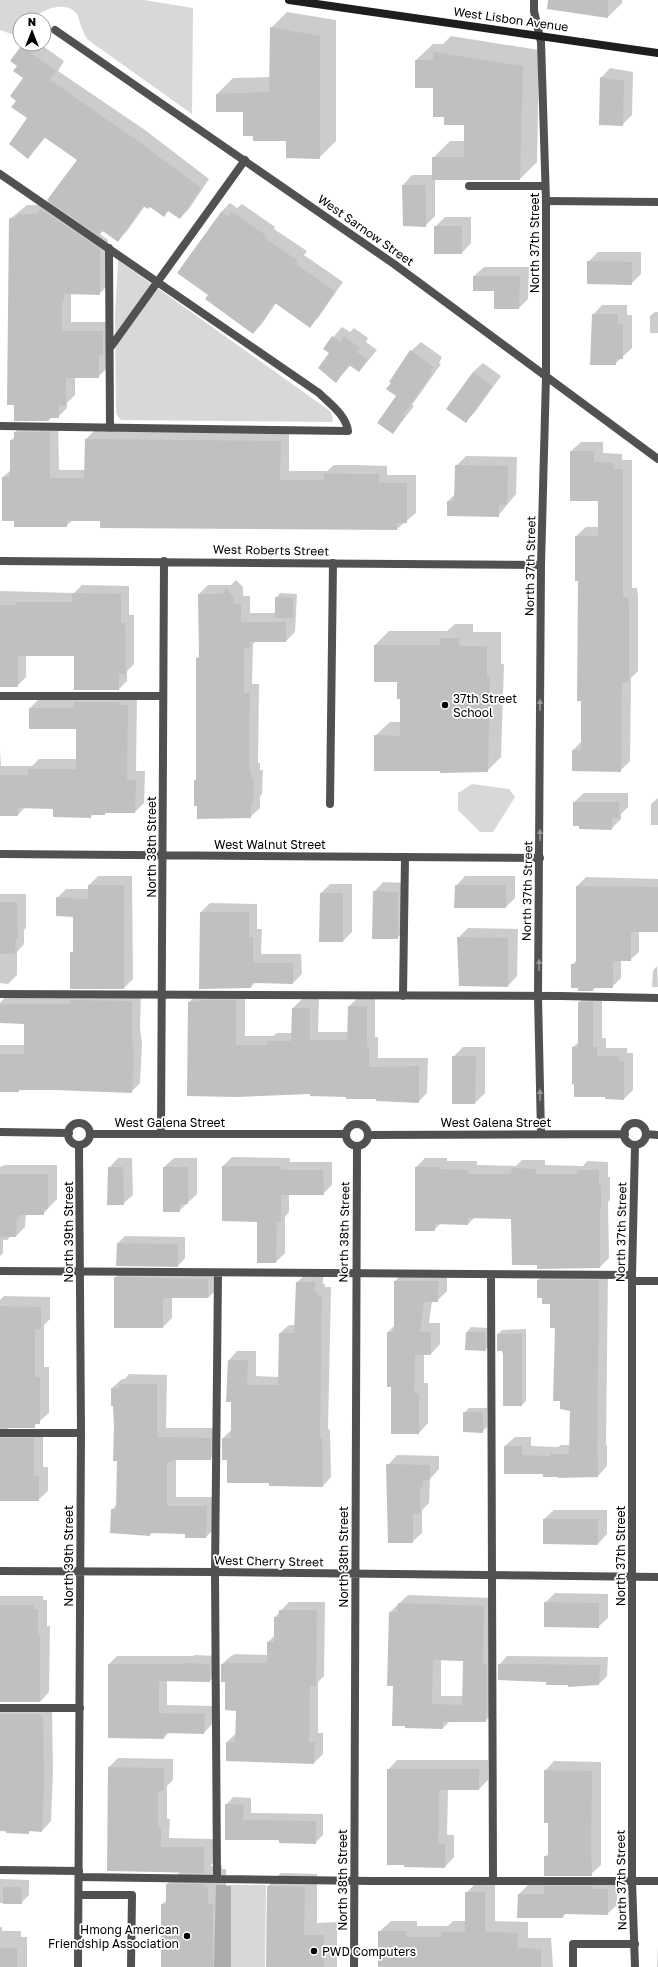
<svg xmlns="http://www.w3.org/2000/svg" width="658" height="1967" viewBox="0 0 658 1967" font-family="'Golos Text',sans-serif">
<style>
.green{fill:#d8d8d8}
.shadow{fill:#0003;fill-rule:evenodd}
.building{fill:#c0c0c0;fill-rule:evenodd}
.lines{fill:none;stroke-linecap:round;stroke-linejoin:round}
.lane{stroke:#515151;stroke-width:8}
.street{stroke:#515151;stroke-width:8}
.secondary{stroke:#1e1e1e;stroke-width:8}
.oneway{fill:#979797}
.poi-dot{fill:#000;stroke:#fff;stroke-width:1.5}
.labels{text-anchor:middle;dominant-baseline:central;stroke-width:3.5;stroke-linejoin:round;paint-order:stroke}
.street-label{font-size:12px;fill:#000;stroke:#fff}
.poi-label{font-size:12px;fill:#000;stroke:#fff;text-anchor:start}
</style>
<rect width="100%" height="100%" fill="#fff"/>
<!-- green -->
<path class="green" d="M0 0H144L193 8 192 114 88 40C81 30 81 24 77 14 67 0 41 9 32 20H20V37L0 30Z
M118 260 330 411 333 417 332 422 120 420 116 413 115 316Z
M472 784 509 789 515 797 493 832H480L458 810V793Z
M216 1885H266L265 1967H214Z"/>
<!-- shadow -->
<path class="shadow" d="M563 0H622V3L608 17 563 10Z
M287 12 336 20V141L319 158 287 140 217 94 233 78 270 77 271 28Z
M451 36 539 50 537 162 520 179H435V216L425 226 404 225 403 185 412 175H433V158L450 141H465V124L445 116 434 87 416 60 433 44H443Z
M24 44H40L64 61 58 71 145 130 209 179 189 209 180 218 169 210 164 215 150 206H145L127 231 118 240 104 231 100 234 108 240V285L99 294 71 293V322H111L107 368 98 377H75V395L67 403V408L58 417H52L49 420 10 219 27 205H46L78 160 46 137 28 158V118L17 101 24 78 18 66 11 61Z
M610 68 633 72 632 115 622 125 601 78Z
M230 203 237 208 242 204 275 227 274 229 307 251 304 255 343 282 318 318 309 326 276 303 262 324 253 333 209 295 221 212Z
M445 217H471V243L462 253 435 227Z
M598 252H641V274L631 284 588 262Z
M484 267H529L528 299 519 308 474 276Z
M602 305H627V315H632V348L615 364 593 315Z
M655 312H658V333H650V316Z
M342 327 350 332 354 328 368 338 366 342 377 350 359 371 351 365 336 381 330 353 324 348Z
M421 342 442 357 439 363 441 364 412 405 414 406 393 433 397 396 411 351Z
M483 363 501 376 475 412 466 421 473 372Z
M23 423 58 424 59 470H85L86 439 95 430 289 433V471H327L334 465H358L387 466V475H416V513L397 529 102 520H73L66 526 15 520 3 477 11 470V440L15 437V432Z
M581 442H603V453L622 454V460H632V588H637L638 596V671L631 678 630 761 620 771 573 770V750L582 741 579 580 576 536 586 527H599V500L571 451Z
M466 456 517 457 516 494 498 516 448 501 455 494 456 466Z
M236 580 243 587V596H250V613H276V598L280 593 297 594 295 632 286 641H256L253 644 252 684H259L258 763H260V770H263L262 794 260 797V808L250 817 198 805 195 780 197 779V658L200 656 199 594 208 585H231Z
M82 585 129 586V615H134V664L127 671V681L118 690 75 655H26V677L17 686H0V591L74 593Z
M455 624H473V632H501V664H504L501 757 487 771 441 770 375 736 390 722H401V698L398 681 375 645 389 631H447Z
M137 696 136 771H145L144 803 135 812H107L105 814H93L90 817 54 808 25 807 18 815H0V750L1 766H32L39 759H77V728H30V708L40 698Z
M584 793H628V807L621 814V819L612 828 574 802Z
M658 798V825H651V804Z
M98 876H132L133 979 124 988 71 953 74 950V916L57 898 66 889H89V885Z
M465 876H515V898L506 907 456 886Z
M586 877 658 879V931H639V952L630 960H621V978L612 987H596L593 990H579L572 965 577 960V886Z
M383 882 407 883V928L397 938 374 892Z
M330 884H352V932L343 941 321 893Z
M0 894H26V928L24 930V944L17 952V975L8 984 0 983Z
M210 903 257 904V929H262L261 954H301L302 974 293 983 256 982 251 987 201 912Z
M468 928 518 929 517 976 508 986 458 938Z
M657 966 658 987H652L653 971Z
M141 992 140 1028 142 1044 140 1083 131 1092 54 1089 0 1091V1045H25V1023L0 1022V1003L6 996Z
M245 992V1036H273L277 1033H293V1008L302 999H319L318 1032H348L349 1006 358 998H375V1037H378V1058H428L427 1093 418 1102 311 1093H282L280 1095H188L189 1002 198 993Z
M588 993 602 994V1038H606V1048H627V1053H633V1090L624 1099 573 1047 579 1042V1002Z
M463 1047H485V1093L475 1103H453V1057Z
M232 1157 290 1158V1162H332V1185L323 1194H289V1212L285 1217V1253L276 1262 258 1221 223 1166Z
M118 1158H132L133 1195 123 1204 109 1168Z
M174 1158H197V1194L179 1211 164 1167Z
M425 1158H447V1161H477V1165L516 1166 522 1160H545V1165L583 1166 587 1161 608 1162V1177H610V1200L608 1202 609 1258 600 1267 538 1268V1264L512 1218 475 1217 468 1224 441 1223 434 1230H416V1167Z
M5 1165H57V1199L43 1214H26L25 1227 16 1236H11L7 1240H3V1253L0 1256V1167Z
M125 1236 185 1237V1258L178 1266 118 1243Z
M124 1269 217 1270V1289L208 1298H172V1318L163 1327 115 1278Z
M405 1271 447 1272V1291L437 1301H432L429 1323H440V1344L431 1354H424V1383H428V1423L419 1433 392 1386H388V1332L395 1325V1281Z
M547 1271H608L606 1445H607V1466L598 1476H559L544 1473 505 1446 515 1437H531V1446L558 1447 561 1445H570L571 1410 556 1327 551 1303 543 1297 538 1280Z
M306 1274H323V1284H325V1287H331L328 1429 330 1430 331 1477 323 1486 270 1482 228 1459H223V1438L232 1429V1401H227L229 1360 237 1351H256V1376L279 1377 280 1333 289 1325H295L297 1282Z
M4 1296 50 1297V1319L44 1325V1367H49V1413L34 1426 5 1427 9 1429H43V1467H48V1491L38 1500H0V1300Z
M471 1327 489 1328 490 1345 485 1350 466 1349 467 1332Z
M526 1329V1401L522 1405 498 1334 502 1330Z
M129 1374 167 1375 166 1428H220V1449L210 1459H176V1497H216V1527L206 1537 186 1533H152L150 1535 112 1510 117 1504 118 1460 112 1388 122 1379H125Z
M469 1408H487V1427L482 1432 464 1413Z
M397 1455 439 1456V1469L430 1479 429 1503 422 1510V1533L412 1542 388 1465Z
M554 1510H607V1534L598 1544 544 1519Z
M555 1593 608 1594V1618L598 1627 545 1603Z
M408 1595 492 1598 494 1712 485 1721H450L443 1728 394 1685 390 1612ZM441 1659 464 1660 463 1696H441Z
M0 1596H43V1600H47V1626H50L49 1692 40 1702H0Z
M289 1602H325L324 1676 318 1682V1733H323V1754L314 1763 227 1760V1742L236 1733 237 1710 222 1664 231 1656 235 1654 268 1655V1642L275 1635V1617Z
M194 1655 218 1656V1672L210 1681 167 1680V1705L213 1706 212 1724 204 1733 169 1732 164 1738 109 1664 117 1656H193Z
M507 1656 608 1657 607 1676 599 1684H570L547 1681 499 1665Z
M52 1707 53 1773 51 1821 42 1831 30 1830 28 1833 0 1831V1710Z
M118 1758 173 1759V1780L167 1786V1819H170L169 1838 213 1839V1863L210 1866H222V1869H226V1886H231V1967H162V1904L167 1900V1884L180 1872 108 1870 109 1767Z
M397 1760H488V1780L479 1789H448L447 1835H454V1857L445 1867 388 1770Z
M554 1761 601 1762V1865L591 1874 545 1857 549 1853V1822L545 1771Z
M233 1797 251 1798V1813L323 1814V1835L315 1843 280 1839H226V1805Z
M281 1873 317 1874V1923L337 1922V1967H267L268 1886Z
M554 1877 617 1880V1905L607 1914 566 1913 563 1917 519 1894 528 1885H547Z
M0 1879 29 1880V1895L21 1903H0Z
M477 1882H495V1921L528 1922V1938H551L553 1967H378L379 1932 391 1921H417V1926H448L453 1921H466V1893Z
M0 1927H2V1931H21V1937H27V1967H0Z
M658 1946V1967H657Z"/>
<!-- building -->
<path class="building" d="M548 0H608V18L547 9Z
M270 27 320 36V159L286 158V141H253V136H243V112H216V94L269 92Z
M21 46 56 71 50 80 135 139 201 188 180 219 168 211 164 217 150 207 148 209 143 206 118 242 100 229V236L47 200 77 160 44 137 28 159 9 144 27 118 11 107 16 101 10 96 23 78 13 71 17 66 10 61Z
M433 52 523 66 520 180H432V157H464V125H444V117H433V88H415V60H433Z
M600 77 624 81 623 126 599 125Z
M402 185H426V227L403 226Z
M41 209 100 249V295L64 294V300H62V331H103V355H99V378H66V405H59V418H49V421H14V405H7L9 218H17V214H37Z
M221 212 229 217 232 212 267 236 265 238 298 261 296 264 335 291 310 328 275 303 253 334 205 299 208 295 177 273Z
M434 226H462V254H434Z
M587 261 632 262V285L587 284Z
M473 276H520L519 309H494V291H473Z
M592 314H618V324H623V359H616V365H590Z
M332 336 340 342 344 336 360 348 357 352 368 360 359 372 349 365 336 383 318 368 329 353 323 349Z
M410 350 434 367 430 372 432 374 403 415 405 416 393 434 377 423 396 396 386 389 391 383 389 382Z
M473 372 492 386 466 423 446 409Z
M14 432H50V478H84L85 439 281 441 280 480H324V473L349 474H379V483H407V523H397V530L100 528V521H67V527H14V521H2V477H10V440H14Z
M570 451H594V462L613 463V469H623V597H628L629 606V682H622L621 772 572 771V750H581V701H577L578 581H575V536H598V501H570Z
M455 465 508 466 507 505H499V517L447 516V501H454Z
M226 589 234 597V604H241V622H286V642H250V648H244V693H250L249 772H251V779H254L253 804H251V818L197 819V806H194V780H196V658H199L198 594H222Z
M72 593 121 594V623H125L126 674H119V690H74V656H18V687H0V605H16V602H72Z
M275 597 293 598V618H275Z
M440 638H459V646H487V677H490L488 772 440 773V771H374V735L400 736V699H397V682H374V645H440Z
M74 702H119V705H128L127 780H136L135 813H105V815H91V818L53 817V809L18 808V816H0V775H28V769H76V729H29V708H74Z
M573 802H619V818H612V830L579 829V826H573Z
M88 885H124V989H70V952H73V917L56 916V897L88 899Z
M455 885H506V908H454Z
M576 886 658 887V932H631V961H613V988H593V991H578V988H571V964H576Z
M373 891 398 892V939H372Z
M320 893H343V942H319Z
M0 902H17L18 938H16L15 954H0Z
M200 912H249V937H253V963H293V984L251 983V988L199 989Z
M457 937 508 938V987L459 986Z
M70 1000 132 1001V1038L134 1054 132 1093 54 1090H19V1092H0V1054H24V1024L0 1023V1004H70Z
M199 1000H236V1045H267V1041H291L292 1008H310V1040H347L348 1006H367V1046H369V1067L419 1066V1103L376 1101V1099H346V1097L310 1096V1094L237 1097 187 1096 188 1002H199Z
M578 1002H593V1047H597V1056H619V1061H624V1100L605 1099V1097H574V1084L572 1085V1047H578Z
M452 1056H476L475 1104H452Z
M222 1166H281V1170H323L324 1195H281V1222H277L276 1263H257V1222L222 1221Z
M108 1167H123L124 1205H107Z
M163 1167H188V1204H180V1212H163Z
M415 1167H438V1169L468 1170V1174H511L512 1168 536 1169V1174H577V1170H599V1186H601V1210H600V1268L537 1269V1265H512L511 1219 468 1218V1225L435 1224V1231H415Z
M0 1174H48V1209H44V1215H19V1218H17L16 1237H0Z
M117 1243 178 1244V1267L116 1266Z
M114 1277 208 1279V1298H163V1328H114Z
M537 1280H599L597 1455H598V1477L558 1478V1477H543V1474H504V1446H522V1455L550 1456V1454H569L570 1411 560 1409V1401H553L555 1328H550V1304H542V1298H537Z
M394 1281H438V1302H424L420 1332H431V1355H415L414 1393H419V1434H391V1387H387V1332H394Z
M296 1282H315L314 1292H317V1295H322L320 1438H322L323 1487 269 1486V1483H227V1460H222V1438H231V1402H226L228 1360H248L247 1385H278L279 1333H294Z
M0 1306 41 1307V1330L35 1329V1377H40V1424H35V1428H0Z
M466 1332H485L486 1351 465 1350Z
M497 1334H522V1406H503V1354L502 1351H497Z
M119 1384H157V1437L211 1438V1460H173V1462H167V1506H207L206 1538H185V1534L150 1533V1536L110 1533 111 1509H116L117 1461H113L114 1426 113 1406H111V1388H119Z
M463 1412H483V1433L463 1432Z
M0 1438H34V1476H39V1501H0Z
M386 1464 430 1465V1480H423V1487H420V1514H413V1543H388Z
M543 1519H598V1545L543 1544Z
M544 1602 599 1603V1628L544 1627Z
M398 1603 484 1606 483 1664H487L486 1722H443V1729L405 1728V1726H392L393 1686H387L389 1612H397ZM433 1660 463 1661 462 1705 432 1704Z
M0 1605H34V1609H38V1636H40V1702H0Z
M279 1610H317L316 1686H310L309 1742H315L314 1764 226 1761V1742H235L236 1711 225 1710V1682H221V1664H225V1663H267V1642H274V1617H279Z
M185 1663 210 1664V1682L159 1681V1713L205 1714 204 1734 164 1733V1739L108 1738V1664H184Z
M498 1664 600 1665 599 1685 568 1687V1685H546V1682L498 1680Z
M0 1714H40V1716H43L44 1783 42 1832 29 1831V1834L6 1833V1831H0Z
M108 1767 164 1768V1791H158V1828H161V1847H204V1873L107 1871Z
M387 1769H479V1790H439L438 1844H445V1868L404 1867V1865H387Z
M544 1770 592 1771 591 1850 592 1876H544V1856H548V1823H544Z
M225 1804 244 1805 243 1820 316 1821V1844L279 1843V1840H225Z
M166 1884H204V1887H208V1904H213V1967H161V1904H166Z
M267 1886 305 1887 304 1935H324V1967H266Z
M544 1886H592V1889H608V1915L563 1914V1918H517L518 1894H544Z
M3 1887H21L22 1904H3Z
M465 1892H485V1932L518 1933 517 1948 541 1949V1967H378V1931H406V1937H441V1932H465Z
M0 1948H17V1967H0Z"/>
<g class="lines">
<!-- lane -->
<path class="lane" d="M0 174 319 393C330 404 346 415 348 431L0 426
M469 186H545
M546 201 658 202
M109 248 110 428
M110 348 245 160
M0 696H163
M330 804 333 563
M0 994 560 996 658 998
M403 996 405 857
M0 1271 632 1275
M491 1275 493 1881
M632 1281H658
M0 1433H81
M0 1708H80
M0 1870 79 1871
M79 1877 373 1881H658
M217 1878 215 1572 218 1273
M79 1895H132L131 1967
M573 1967V1944H635"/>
<!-- street -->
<path class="street" d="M534 0V11L541 42 546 201V377L541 565 538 996 541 1134
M55 30 394 264 658 459
M0 561 541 565
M0 854 540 858
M624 1134a11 11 0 1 1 22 0a11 11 0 1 1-22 0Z
M68 1134a11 11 0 1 1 22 0a11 11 0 1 1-22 0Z
M346 1135a11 11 0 1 1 22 0a11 11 0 1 1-22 0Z
M0 1132 69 1133
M161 1133 164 561
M90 1134H346
M646 1134 658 1135
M368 1135 625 1134
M0 1571 215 1572 658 1577
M78 1967 81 1433 79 1145
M354 1967 357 1146
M635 1967 632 1881V1275L635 1145"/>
<!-- secondary -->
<path class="secondary" d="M289 0 658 53"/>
</g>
<!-- one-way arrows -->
<defs><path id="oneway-solid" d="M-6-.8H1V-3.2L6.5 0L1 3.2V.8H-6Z"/></defs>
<g class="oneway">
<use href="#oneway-solid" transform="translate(540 705) rotate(-90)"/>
<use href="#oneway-solid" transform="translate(540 835) rotate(-90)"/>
<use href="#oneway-solid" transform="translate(539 965) rotate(-89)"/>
<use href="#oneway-solid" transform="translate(540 1095) rotate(-91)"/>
</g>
<!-- markers -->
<g class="poi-dot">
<circle cx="445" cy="705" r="4"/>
<circle cx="187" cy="1936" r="4"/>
<circle cx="314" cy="1951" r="4"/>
</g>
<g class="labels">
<!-- street labels -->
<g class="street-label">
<text transform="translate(511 19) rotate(8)">West Lisbon Avenue</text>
<text transform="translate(366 230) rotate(35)">West Sarnow Street</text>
<text transform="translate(534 243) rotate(-90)">North 37th Street</text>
<text transform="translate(271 550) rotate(1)">West Roberts Street</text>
<text transform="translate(530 566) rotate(-89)">North 37th Street</text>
<text x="270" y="844">West Walnut Street</text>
<text transform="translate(151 847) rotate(-90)">North 38th Street</text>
<text transform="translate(527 891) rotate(-89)">North 37th Street</text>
<text x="170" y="1122">West Galena Street</text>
<text x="496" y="1122">West Galena Street</text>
<text transform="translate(68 1232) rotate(-90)">North 39th Street</text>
<text transform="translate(344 1232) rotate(-89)">North 38th Street</text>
<text transform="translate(621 1232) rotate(-89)">North 37th Street</text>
<text transform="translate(68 1556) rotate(-90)">North 39th Street</text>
<text transform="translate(620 1556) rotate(-90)">North 37th Street</text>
<text transform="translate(343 1557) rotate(-90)">North 38th Street</text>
<text transform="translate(269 1561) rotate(1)">West Cherry Street</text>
<text transform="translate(342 1880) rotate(-90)">North 38th Street</text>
<text transform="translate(621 1880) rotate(-91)">North 37th Street</text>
</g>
<!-- poi labels -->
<g class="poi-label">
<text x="453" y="698">37th Street<tspan x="453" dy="14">School</tspan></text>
<text x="179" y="1929" text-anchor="end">Hmong American<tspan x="179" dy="14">Friendship Association</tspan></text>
<text x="322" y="1951">PWD Computers</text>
</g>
</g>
<!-- north arrow -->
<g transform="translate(32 32)"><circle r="19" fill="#ffffff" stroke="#999999"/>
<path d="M0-3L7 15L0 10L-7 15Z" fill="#000000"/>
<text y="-6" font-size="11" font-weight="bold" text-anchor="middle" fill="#000000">N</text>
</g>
</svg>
